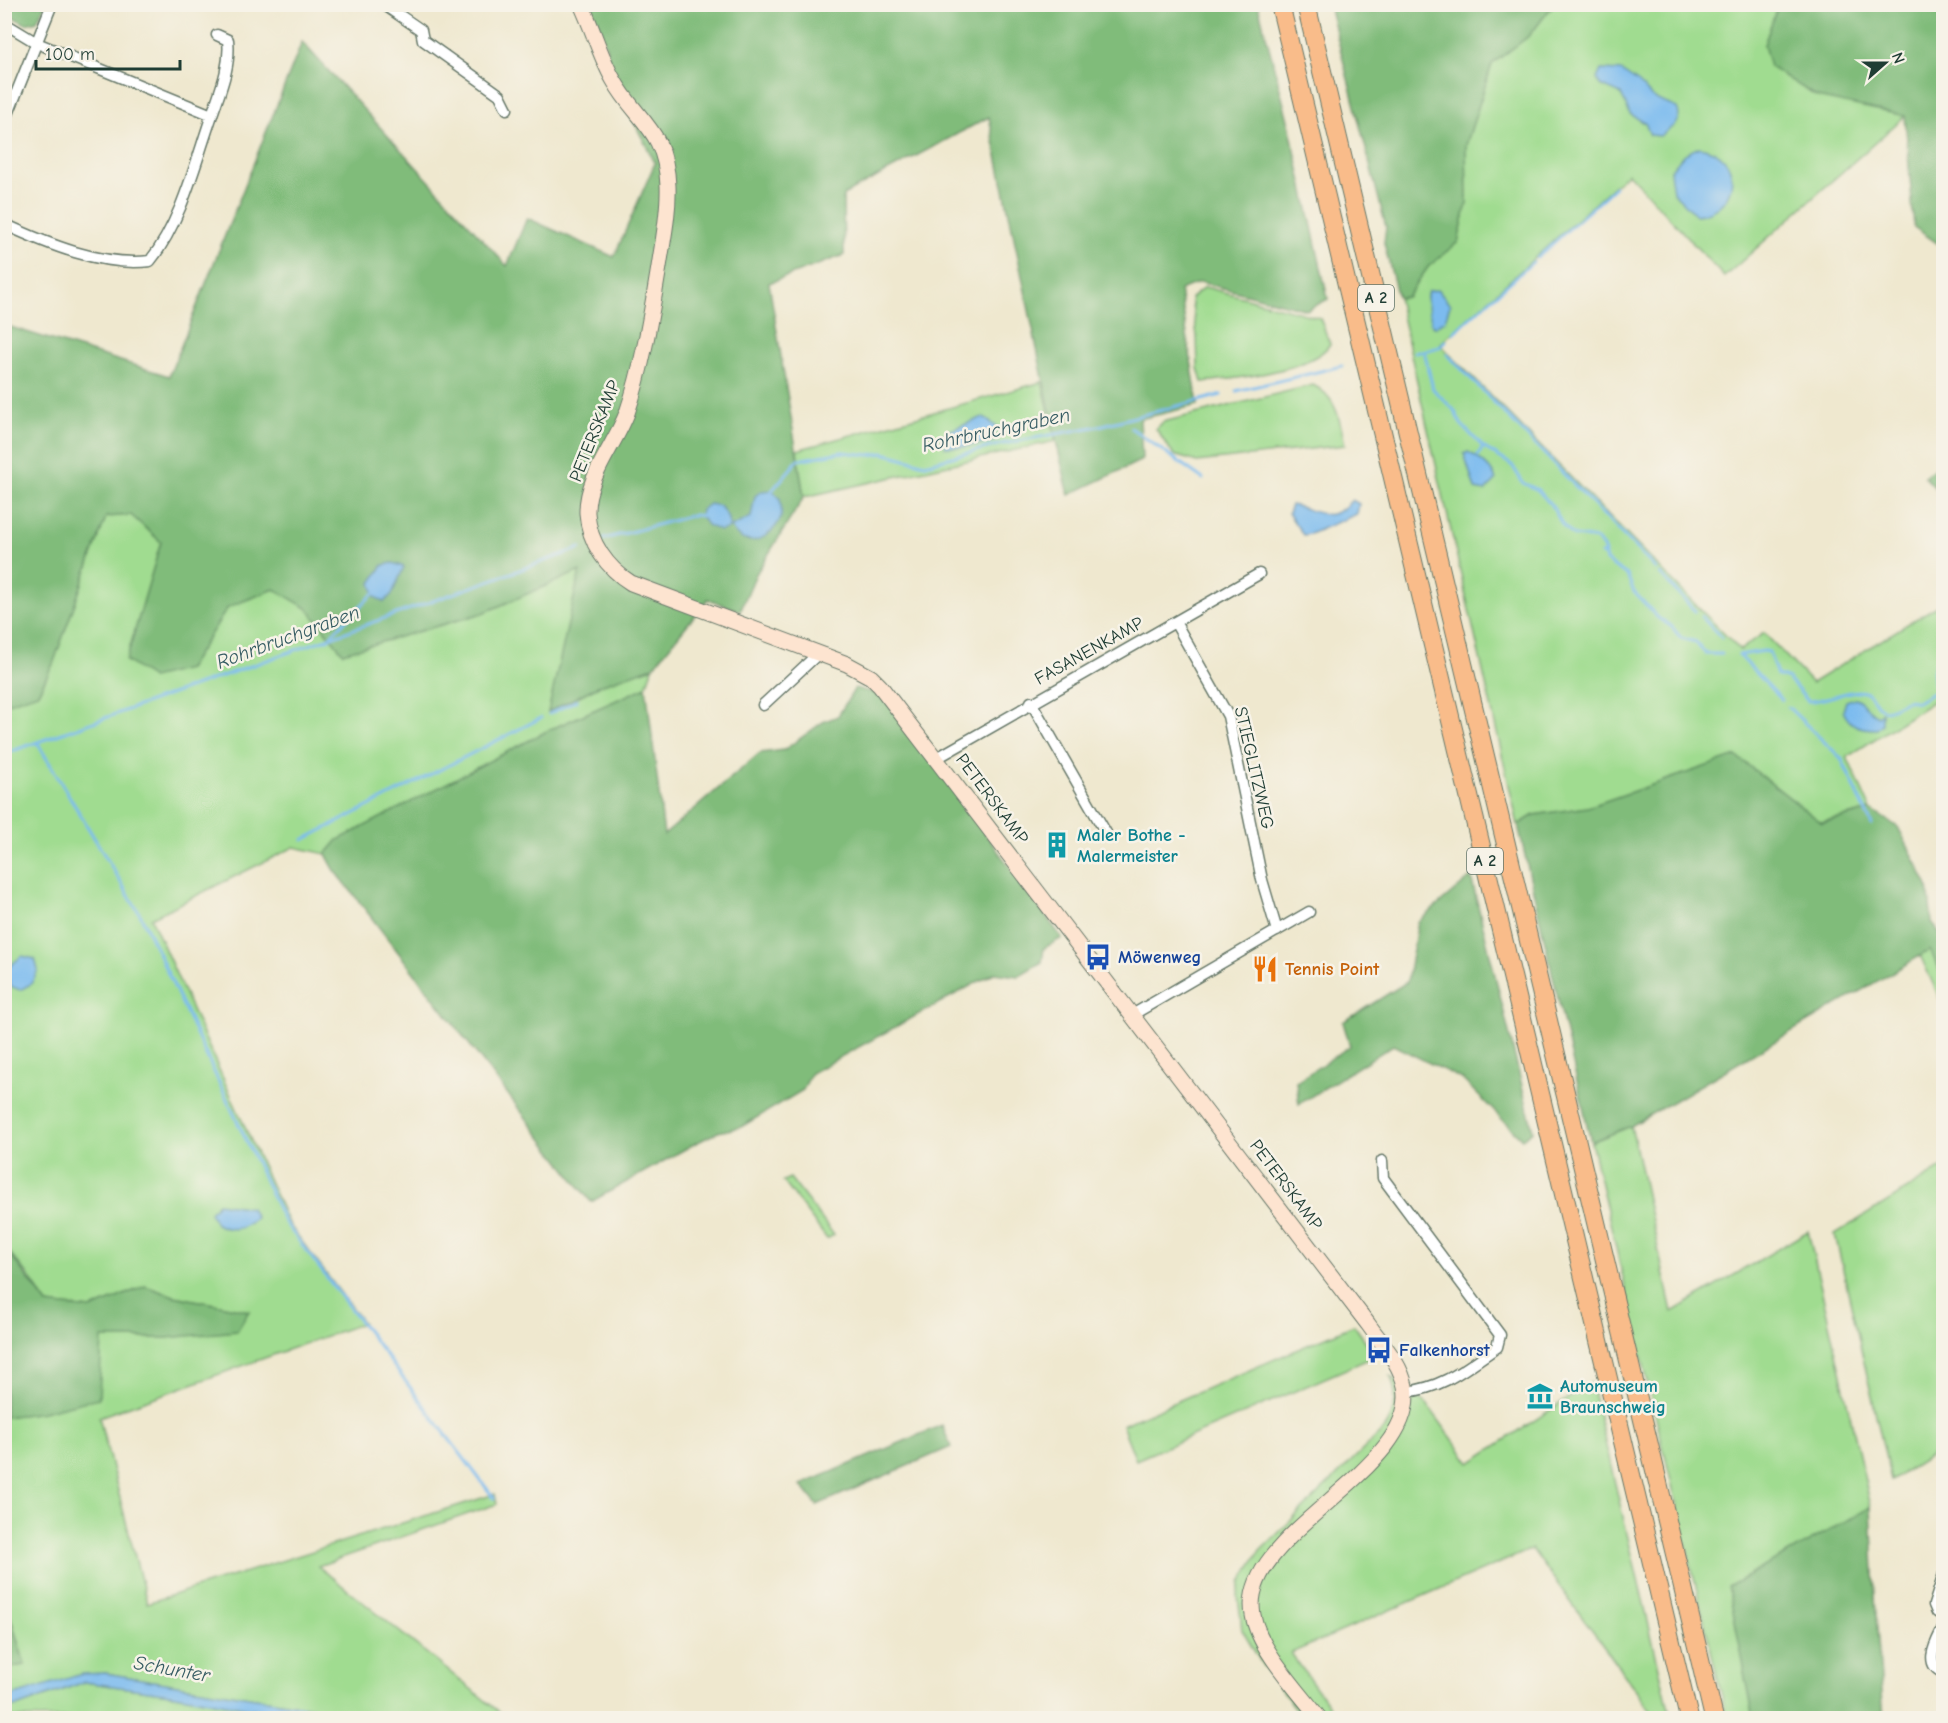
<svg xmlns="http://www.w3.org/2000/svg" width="1948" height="1723" viewBox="0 0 1948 1723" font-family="'Comic Neue',sans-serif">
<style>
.green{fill:#a0dc90;stroke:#608c62;stroke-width:1.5}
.forest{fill:#80bc7a;stroke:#507c57;stroke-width:1.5}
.water{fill:#7bbbef;stroke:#4d7c92;stroke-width:1.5}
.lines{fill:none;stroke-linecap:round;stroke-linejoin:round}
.stream{stroke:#7bbbef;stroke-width:3}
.street-casing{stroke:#68796a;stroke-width:13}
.secondary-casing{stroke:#68796a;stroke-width:17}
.highway-casing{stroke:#68796a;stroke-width:20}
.street{stroke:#fff;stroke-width:10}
.secondary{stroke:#fde4d0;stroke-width:15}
.highway{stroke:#f9bc8a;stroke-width:18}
.labels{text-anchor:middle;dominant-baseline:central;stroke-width:5;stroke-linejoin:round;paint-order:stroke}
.shield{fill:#f7f3e8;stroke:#60746a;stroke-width:1.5}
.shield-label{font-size:16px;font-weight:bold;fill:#1f3d34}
.street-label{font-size:18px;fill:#1f3d34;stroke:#f7f3e8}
.culture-label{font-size:18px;font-weight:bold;fill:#0d838f;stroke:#f7f3e8;text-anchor:start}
.transit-label{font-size:18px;font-weight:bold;fill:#164399;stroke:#f7f3e8;text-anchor:start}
.food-label{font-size:18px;font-weight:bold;fill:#c56008;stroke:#f7f3e8;text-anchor:start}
.water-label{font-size:20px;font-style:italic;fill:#365c63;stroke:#f7f3e8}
</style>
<rect width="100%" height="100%" fill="#f7f3e8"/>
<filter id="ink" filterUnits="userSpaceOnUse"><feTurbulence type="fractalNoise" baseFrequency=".0167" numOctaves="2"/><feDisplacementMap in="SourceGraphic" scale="12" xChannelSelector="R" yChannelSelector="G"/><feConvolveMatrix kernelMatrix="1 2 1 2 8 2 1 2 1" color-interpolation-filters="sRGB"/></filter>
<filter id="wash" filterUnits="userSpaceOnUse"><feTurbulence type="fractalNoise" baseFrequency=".008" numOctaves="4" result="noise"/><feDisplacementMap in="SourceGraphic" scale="24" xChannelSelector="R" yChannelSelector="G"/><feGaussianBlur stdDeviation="1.35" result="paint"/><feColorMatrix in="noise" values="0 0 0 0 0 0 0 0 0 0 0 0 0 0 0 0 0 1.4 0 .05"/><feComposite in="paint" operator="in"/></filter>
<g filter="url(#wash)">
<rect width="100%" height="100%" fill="#efe8cf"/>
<!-- green -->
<path class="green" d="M1553 5H1778L1764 45 1905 116 1724 277 1628 173 1440 344 1740 650 1764 633 1812 683 1943 602V695L1847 757 1871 810 1821 822 1736 756 1588 807 1534 815 1518 825 1398 298 1407 297 1428 267 1458 242 1467 203 1466 145 1492 64 1530 35Z
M1205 287 1320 318 1330 344C1313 371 1233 379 1202 382L1198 368 1197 336 1191 298Z
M1042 382 1056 441 804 497 797 450Z
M1313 385C1337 396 1340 421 1345 445L1197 462 1174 455 1156 429 1163 422Z
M131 515 161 542 126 661 188 669 228 607 275 589 307 608 343 653 483 613 580 571 549 712 600 685 653 667 646 687 549 730 338 840 326 854 294 847 151 918 288 1223 363 1323 99 1417 147 1603 495 1494 497 1504 318 1566 507 1718H376L105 1673 5 1698V1668L25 1665 5 1598 4 1417 43 1412 101 1338H167L249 1311 174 1296 145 1286 91 1309 47 1304 28 1275 5 1247V704L39 692 53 664 106 517Z
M1931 949 1943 978V1006L1920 955Z
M1631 1126 1672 1312 1808 1231 1871 1507 1729 1587 1754 1718H1727L1591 1142Z
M1943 1167V1448L1891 1481 1835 1234Z
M790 1178 834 1235 827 1239 783 1181Z
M1354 1325 1376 1356 1136 1460 1122 1425Z
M1391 1377 1427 1404 1470 1463 1591 1383 1671 1718H1656L1532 1549 1291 1653 1338 1718H1303L1263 1666 1242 1630 1238 1596 1241 1582 1260 1551 1385 1428C1396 1410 1398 1397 1391 1377Z
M84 1682 170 1694 304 1718H5V1708L19 1706Z"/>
<!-- forest -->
<path class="forest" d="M587 4 1258 5 1289 124 1328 299 1307 310 1200 282 1180 290 1198 405 1140 419 1142 460 1069 495 1056 441 989 117 843 195 844 255 769 283 804 497 756 574 740 611 708 599 653 667 600 685 548 712 580 571 483 613 343 653 307 608 274 589 228 607 188 669 152 678 126 661 161 542 131 515 106 517 53 664 38 693 5 704 4 325 169 376 302 42 507 266 527 218 614 257 655 163 609 73 608 54 599 26Z
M4 5 5 4 45 5 37 21 26 24 5 13Z
M1329 5H1553L1530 35 1492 64 1466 145 1467 203 1458 242 1428 267 1407 297 1398 298 1384 243 1386 227Z
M1778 5H1943V247L1914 227 1905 116 1817 97 1770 67 1764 45Z
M1943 463V496L1924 476Z
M646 687 664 835 760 753 784 750 823 722 838 716 855 688 883 695 1062 938 1044 948 1042 962 1018 976 994 973 811 1073 803 1090 741 1127 718 1132 694 1144 591 1202 334 869 326 854 338 840 549 730Z
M1736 756 1822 823 1871 810 1898 827 1928 886 1932 923 1943 937V978L1930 950 1631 1126 1591 1142 1518 825 1534 815 1588 807Z
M1471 877 1533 1131 1522 1139 1462 1079 1393 1045 1299 1104 1296 1082 1350 1046 1343 1022 1407 982 1418 922Z
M5 1247 47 1304 91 1309 145 1286 174 1296 249 1311 237 1331 167 1338H102L99 1398 43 1412 5 1417Z
M942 1425 951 1447 817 1505 801 1485Z
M1871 1507 1876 1616 1884 1718H1754L1728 1587Z
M4 1598 25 1665 5 1668H4Z"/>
<!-- water -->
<path class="water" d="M1601 70 1621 71 1639 83 1653 98 1677 108C1684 121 1670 129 1660 136L1650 135 1645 123 1630 114 1621 94 1600 85 1597 79Z
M1699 147C1746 154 1740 211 1696 215L1673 192 1670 171 1683 155Z
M1438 290 1450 305 1445 320 1435 327 1431 323C1431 312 1424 302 1428 291Z
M983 417 997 427 993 441 963 447H945L946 432Z
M1468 452C1479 458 1492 467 1496 480L1485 491 1475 489 1464 454Z
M772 490 780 498C781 504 782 511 781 517 773 538 744 553 731 527L751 517 755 496 762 491Z
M1352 500 1359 504 1357 514 1310 534 1303 535 1288 513 1291 505C1319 510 1329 526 1352 500Z
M709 504 720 506 727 516 730 528 720 531 707 525 700 515 701 510Z
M393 563 404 567 392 594 384 602 375 597 371 583 383 565Z
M1855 698C1865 702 1868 712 1878 716L1882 712V724L1877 729C1861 729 1850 727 1843 711L1846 701Z
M22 956 35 959 38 970 31 984 20 990 10 986 5 970Z
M218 1203 251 1208 256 1218C243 1230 232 1232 216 1224L210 1212Z
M105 1673 376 1718H304L170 1694 84 1682 19 1706 5 1708V1698L82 1674Z"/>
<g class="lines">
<!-- stream -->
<path class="stream" d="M1537 258 1615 187
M1453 333 1533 262
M1424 351 1439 347 1446 341
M1415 352 1424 351 1433 389 1454 410 1461 424 1483 447 1512 465 1523 483 1538 490 1552 506 1563 526 1574 536C1588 537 1601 537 1605 553L1601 554 1605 556 1606 561 1627 575 1634 592 1658 618 1671 626 1681 638 1696 642 1706 654H1722
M1447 354 1656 569
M1236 391 1342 366
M1131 428 1203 479
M1478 456 1483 447
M770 493 798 460 842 452 869 455 883 453 925 464 1002 444 1099 426 1221 395
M604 539 694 515 703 516
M1660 574 1695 611
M1701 616 1722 638
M326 640 374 593
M1739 655 1764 651 1769 652 1777 675 1788 679 1808 701C1825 702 1855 686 1867 693 1875 698 1876 706 1883 710 1897 710 1903 696 1917 702L1938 690C1931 681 1933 673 1936 662L1944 657
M1742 655V658L1782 700
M1788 707 1841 758 1872 825
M549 714 577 700
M38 744 141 916 284 1221 494 1498
M4 754 581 548
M303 840 541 718"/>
</g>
</g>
<g filter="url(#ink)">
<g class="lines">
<!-- street casing -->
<g class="street-casing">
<path id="street" d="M383 4 421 30 423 40 500 95 507 109
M4 23 37 43 212 115C220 91 231 66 228 40L217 35
M4 124 52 4
M4 224C47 244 103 267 150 261 181 223 196 161 212 115
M1175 622 1228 716 1262 880 1277 931
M1031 702 1106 833
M763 705 819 653
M937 758 1259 574
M1132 1015 1309 912
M1382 1161 1383 1178 1500 1335 1497 1347C1466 1368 1444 1388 1405 1392
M1944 1574 1934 1605 1937 1612 1944 1617
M1944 1626C1936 1643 1922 1664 1944 1673"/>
</g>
<!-- secondary casing -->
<g class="secondary-casing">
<path id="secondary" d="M581 4C593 29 600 56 613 79 636 121 666 129 668 186 669 213 663 240 659 267 651 315 643 366 627 413 615 445 586 477 587 513 589 543 607 568 631 583L847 664 871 677 880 686 1368 1324C1382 1344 1400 1362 1405 1386 1421 1470 1237 1533 1253 1615 1259 1650 1298 1690 1319 1718"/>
</g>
<!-- highway casing -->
<g class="highway-casing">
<path id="highway" d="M1280 4 1689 1718
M1306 4 1714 1718"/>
</g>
<!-- street -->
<use href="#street" class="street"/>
<!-- secondary -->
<use href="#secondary" class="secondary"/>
<!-- highway -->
<use href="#highway" class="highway"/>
</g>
</g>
<!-- icons -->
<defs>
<g id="building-bare" transform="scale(2.07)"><path d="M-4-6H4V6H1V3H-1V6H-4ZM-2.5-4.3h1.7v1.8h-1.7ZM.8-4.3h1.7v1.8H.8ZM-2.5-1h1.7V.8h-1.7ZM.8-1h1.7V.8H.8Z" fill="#0f9aa8" stroke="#f7f3e8" stroke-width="2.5" paint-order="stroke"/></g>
<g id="bus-bare" transform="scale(2.07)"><path d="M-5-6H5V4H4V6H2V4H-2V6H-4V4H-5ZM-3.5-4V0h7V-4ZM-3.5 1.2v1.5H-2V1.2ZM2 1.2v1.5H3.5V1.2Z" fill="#1a4fb4" stroke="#f7f3e8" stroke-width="2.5" paint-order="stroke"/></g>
<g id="restaurant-bare" transform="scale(2.07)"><path d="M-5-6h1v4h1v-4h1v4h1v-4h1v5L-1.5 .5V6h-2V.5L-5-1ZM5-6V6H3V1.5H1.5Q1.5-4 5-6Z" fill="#e8710a" stroke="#f7f3e8" stroke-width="2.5" paint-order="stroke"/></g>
<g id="museum-bare" transform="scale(2.07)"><path d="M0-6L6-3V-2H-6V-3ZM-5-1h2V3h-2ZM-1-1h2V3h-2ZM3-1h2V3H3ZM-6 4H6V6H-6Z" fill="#0f9aa8" stroke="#f7f3e8" stroke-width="2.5" paint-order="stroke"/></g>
</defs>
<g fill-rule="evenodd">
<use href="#building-bare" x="1057" y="845"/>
<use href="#bus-bare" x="1098" y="957"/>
<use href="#restaurant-bare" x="1265" y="969"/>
<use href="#bus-bare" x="1379" y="1350"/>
<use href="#museum-bare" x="1540" y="1396"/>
</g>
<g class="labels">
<!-- shield labels -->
<g class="shield">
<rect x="1358" y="285" width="36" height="26" rx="4.5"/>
<rect x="1467" y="848" width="36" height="26" rx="4.5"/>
</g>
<g class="shield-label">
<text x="1376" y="298">A 2</text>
<text x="1485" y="861">A 2</text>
</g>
<!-- street labels -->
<g class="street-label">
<text transform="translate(595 431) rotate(-68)">PETERSKAMP</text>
<text transform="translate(1089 651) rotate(-29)">FASANENKAMP</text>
<text transform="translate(1254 768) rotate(77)">STIEGLITZWEG</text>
<text transform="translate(992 799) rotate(53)">PETERSKAMP</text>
<text transform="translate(1286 1185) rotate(53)">PETERSKAMP</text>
</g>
<!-- culture labels -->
<g class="culture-label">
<text x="1077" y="835">Maler Bothe -<tspan x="1077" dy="21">Malermeister</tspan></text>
<text x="1560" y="1386">Automuseum<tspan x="1560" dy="21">Braunschweig</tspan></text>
</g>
<!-- transit labels -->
<g class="transit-label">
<text x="1118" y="957">Möwenweg</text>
<text x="1399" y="1350">Falkenhorst</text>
</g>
<!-- food labels -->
<g class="food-label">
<text x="1285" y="969">Tennis Point</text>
</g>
<!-- water labels -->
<g class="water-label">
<text transform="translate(996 430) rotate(-12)">Rohrbruchgraben</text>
<text transform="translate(288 637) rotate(-20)">Rohrbruchgraben</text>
<text transform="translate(172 1669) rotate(10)">Schunter</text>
</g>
</g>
<!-- margin -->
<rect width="1948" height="1723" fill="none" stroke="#f7f3e8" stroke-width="24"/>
<!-- north arrow -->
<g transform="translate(1885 63) rotate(69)" stroke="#f7f3e8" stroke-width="4.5" paint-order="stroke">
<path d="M0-4.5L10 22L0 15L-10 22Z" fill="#1f3d34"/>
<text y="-9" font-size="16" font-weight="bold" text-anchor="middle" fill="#1f3d34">N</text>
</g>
<!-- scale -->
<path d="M36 60v9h144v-9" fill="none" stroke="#1f3d34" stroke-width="3"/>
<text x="45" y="60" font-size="18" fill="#1f3d34" stroke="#f7f3e8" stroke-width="4.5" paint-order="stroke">100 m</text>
</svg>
